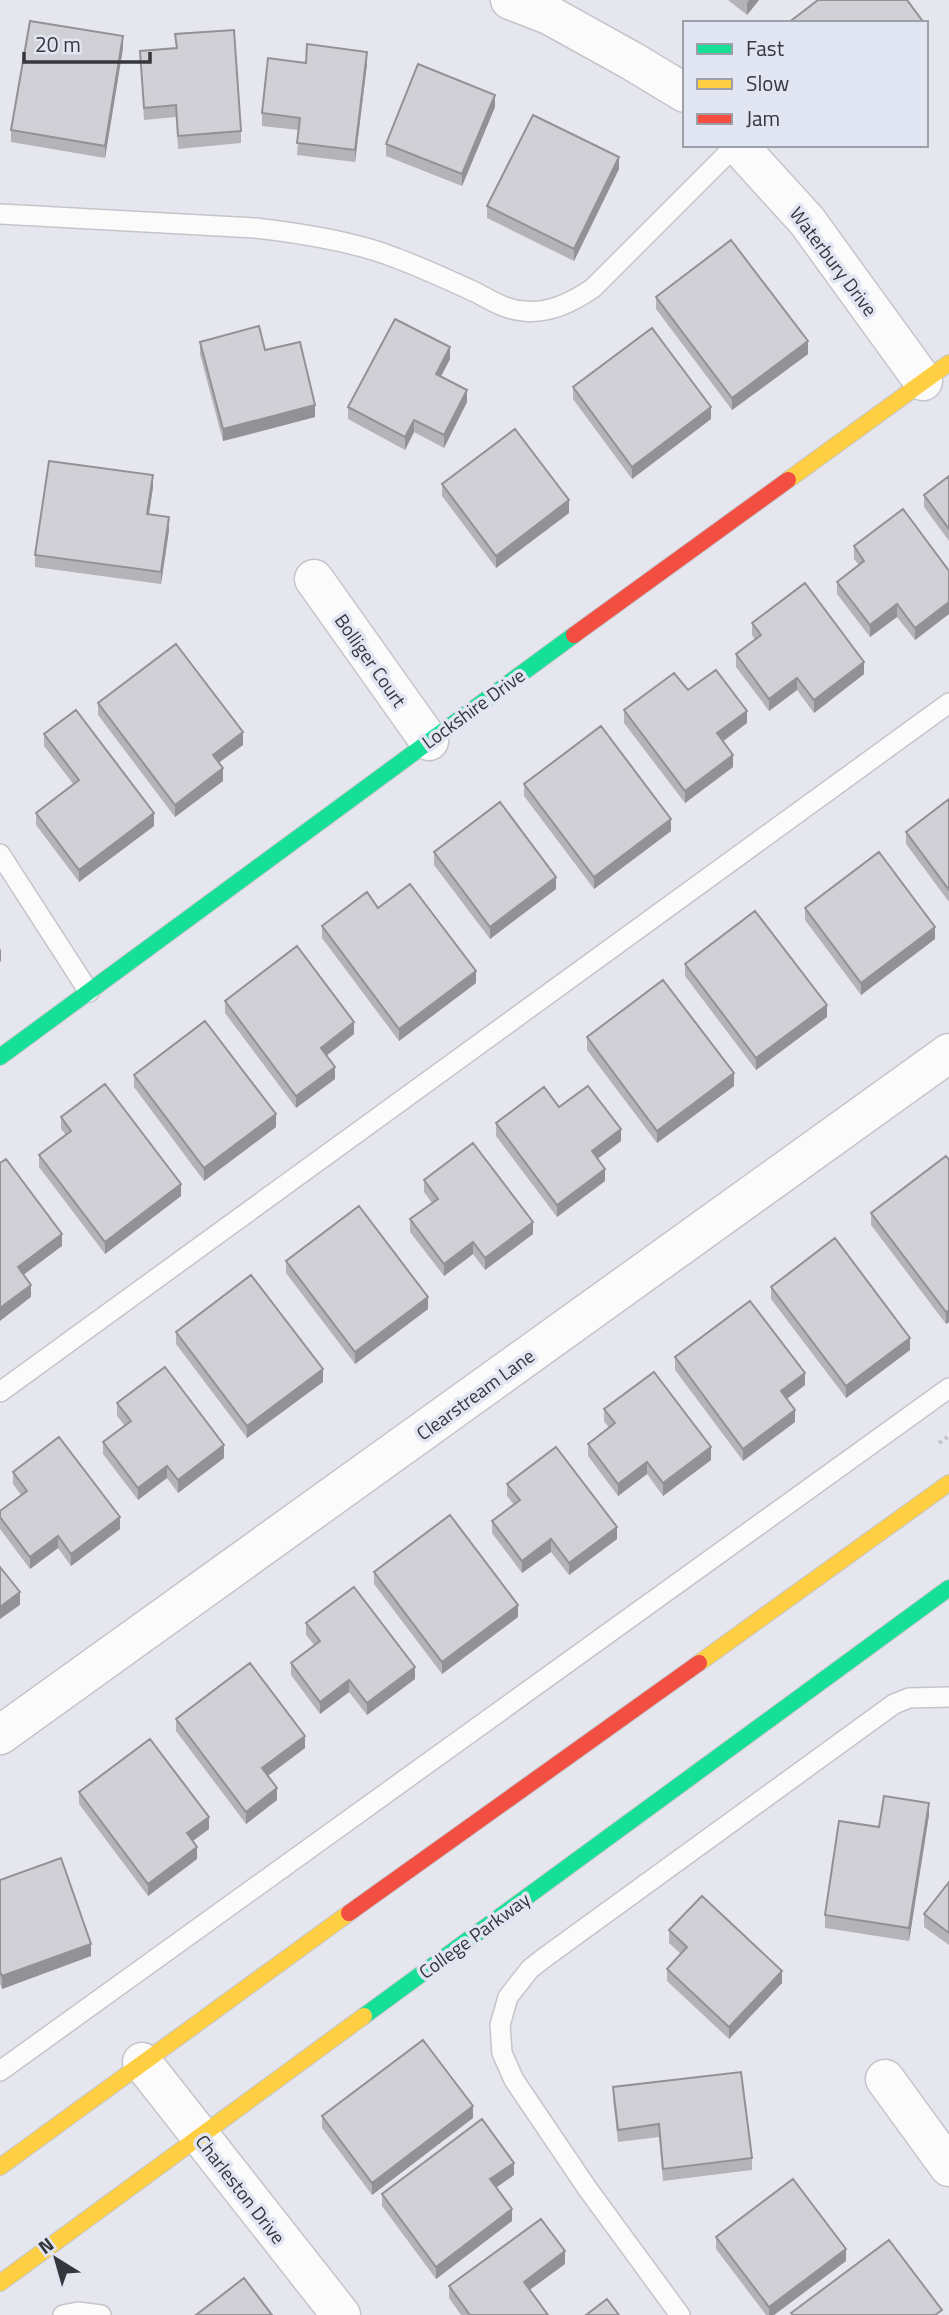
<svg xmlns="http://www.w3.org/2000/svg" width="949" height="2315" viewBox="0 0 949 2315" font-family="'Titillium Web',sans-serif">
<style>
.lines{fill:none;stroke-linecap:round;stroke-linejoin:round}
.lane-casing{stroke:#c4c5ca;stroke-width:22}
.street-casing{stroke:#c4c5ca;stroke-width:41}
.fast-casing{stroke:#c4c5ca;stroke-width:18}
.slow-casing{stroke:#c4c5ca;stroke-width:18}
.jam-casing{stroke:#c4c5ca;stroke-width:18}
.path{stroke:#c6c7cb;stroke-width:4.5;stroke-dasharray:3.5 3.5;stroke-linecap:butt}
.lane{stroke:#fbfbfc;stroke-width:19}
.street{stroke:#fbfbfc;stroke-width:38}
.fast{stroke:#16e098;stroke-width:16}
.slow{stroke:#ffcf43;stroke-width:16}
.jam{stroke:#f24e42;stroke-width:16}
.wall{fill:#b4b3b8}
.shaded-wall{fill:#929296}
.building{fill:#d1d0d6;stroke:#929296;stroke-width:2}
.labels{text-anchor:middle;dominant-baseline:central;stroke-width:7;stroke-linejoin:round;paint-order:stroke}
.street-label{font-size:19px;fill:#36373c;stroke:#e2e5f2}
</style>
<rect width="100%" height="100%" fill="#e6e7ee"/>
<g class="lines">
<!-- lane casing -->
<g class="lane-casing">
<path id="lane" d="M0 214 255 228C299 233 356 242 396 258 423 268 449 280 475 292 491 300 505 310 524 311 549 314 573 302 593 288L736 145
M0 854 89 992
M0 1392 949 703
M0 2071 949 1388
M63 2315 78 2312 101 2315
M680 2315 587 2188 514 2080 502 2053 500 2025 508 1997 530 1969 544 1958 894 1704 909 1698 949 1697"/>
</g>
<!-- street casing -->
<g class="street-casing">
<path id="street" d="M510 0 549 15 632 61 685 93
M738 145 807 221 923 381
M314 579 429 741
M0 1735 949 1053
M142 2062 341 2315
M885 2079 949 2167"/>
</g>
<!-- fast casing -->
<g class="fast-casing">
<path id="fast" d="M0 1057 574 635
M364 2016 949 1588"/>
</g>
<!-- slow casing -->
<g class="slow-casing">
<path id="slow" d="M788 480 949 363
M699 1663 949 1483
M0 2167 349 1913
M0 2283 364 2016"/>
</g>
<!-- jam casing -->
<g class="jam-casing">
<path id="jam" d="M574 635 788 480
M349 1913 699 1663"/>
</g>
<!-- path -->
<path class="path" d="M939 1443 949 1436"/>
<!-- lane -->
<use href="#lane" class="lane"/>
<!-- street -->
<use href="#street" class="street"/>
<!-- fast -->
<use href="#fast" class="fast"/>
<!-- slow -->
<use href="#slow" class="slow"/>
<!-- jam -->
<use href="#jam" class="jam"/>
</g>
<!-- wall -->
<path class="wall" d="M728 0H759L747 15Z
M175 34 241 131V143L178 149 176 117 144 120 140 51 176 48Z
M123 48 105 158 11 142V130Z
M306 63 367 64 355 162 297 155 299 130 262 126V113Z
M495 107 462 186 386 156V144Z
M619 169 574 261 487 218V206Z
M656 297 808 354 732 410 656 309Z
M200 342 265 350 315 417 223 441 200 354Z
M450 359 441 376 467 402 444 448 414 432 405 450 348 419V407Z
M573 387 711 419 632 479 573 399Z
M949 476V541L924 507V495Z
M442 484 569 513 496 568 442 496Z
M153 487 149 515 169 530 161 584 35 567V555Z
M854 546 949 571V614L915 640 897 617 870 637 837 594V582L859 565 854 559Z
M752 623 864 674 814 713 797 690 769 711 736 667V654L755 640 752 635Z
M688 690 747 723 722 741 733 767 685 803 624 723V710Z
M98 703 243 745 218 763 223 781 175 817 98 715Z
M44 734 154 826 79 882 36 825V813L74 785 44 746Z
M524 784 671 831 594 889 524 796Z
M949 799V902L906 844V832Z
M434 852 556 889 490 939 434 865Z
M378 908 476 983 399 1041 322 938V926Z
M805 908 935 939 861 995 805 920Z
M685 964 827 1017 756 1070 685 976Z
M225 1001 354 1034 326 1055 335 1079 296 1108 225 1013Z
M587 1037 734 1086 657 1143 587 1050Z
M134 1075 276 1127 204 1181 134 1087Z
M559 1107 621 1141 597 1159 605 1181 557 1217 496 1136V1123Z
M61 1117 181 1196 105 1254 39 1167V1155L66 1135 61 1129Z
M949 1160V1322L946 1324 871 1225V1213Z
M424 1180 533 1234 485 1270 473 1254 444 1276 410 1232V1219L432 1203 424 1192Z
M286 1261 428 1309 355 1364 286 1273Z
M771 1287 910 1350 846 1398 771 1299Z
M176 1332 323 1382 247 1438 176 1344Z
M675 1357 805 1385 787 1399 795 1422 743 1461 675 1370Z
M117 1403 224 1458 178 1493 167 1478 138 1500 103 1454V1442L125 1426 117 1416Z
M604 1409 711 1460 663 1496 647 1474 618 1496 588 1456V1444L609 1428 604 1421Z
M13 1472 120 1529 71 1566 58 1548 30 1569 0 1529V1511L21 1495 13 1484Z
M507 1484 617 1539 569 1575 551 1552 522 1573 492 1533V1521L514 1505 507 1496Z
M374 1572 518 1617 442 1674 374 1584Z
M306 1623 415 1679 367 1715 349 1692 320 1714 291 1675V1663L314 1645 306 1635Z
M176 1719 305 1748 268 1776 277 1800 246 1824 176 1731Z
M79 1792 209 1829 193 1841 197 1859 148 1896 79 1804Z
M929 1815 909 1941 825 1928V1915L879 1827Z
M0 1880 91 1956 2 1989 0 1984Z
M949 1882V1945L924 1927V1914Z
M669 1930 782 1983 729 2039 667 1981V1969L681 1954 669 1943Z
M613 2087 752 2158V2170L663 2181 659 2137 618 2142 613 2099Z
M322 2116 473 2118 372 2195 322 2128Z
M514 2175 496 2187 512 2221 436 2279 382 2206V2194Z
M716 2237 846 2261 774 2315H766L716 2249Z
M565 2264 529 2290 548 2315H461L449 2298V2286Z"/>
<!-- shaded-wall -->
<path class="shaded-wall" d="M749 0H759L747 15V3Z
M123 36V48L105 158V146Z
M367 52V64L355 162V150Z
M495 95V107L462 186V174Z
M619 157V169L574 261V249Z
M808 341V354L732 410V398Z
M450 347V359L436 386V374Z
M467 390V402L444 448V435Z
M315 405V417L223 441V429Z
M711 407V419L632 479V467Z
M414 420V432L405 450V437Z
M153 475V487L147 526V514Z
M569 500V513L496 568V556Z
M169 517V530L161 584V572Z
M949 602V614L915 640V628Z
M897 604V617L870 637V625Z
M864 662V674L814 713V700Z
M797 678V690L769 711V699Z
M747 711V723L717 746V733Z
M243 732V745L213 767V755Z
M733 755V767L685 803V791Z
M223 768V781L175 817V805Z
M154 813V826L79 882V870Z
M671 819V831L594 889V877Z
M556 877V889L490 939V927Z
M935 927V939L861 995V983Z
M1 949V961L0 962V950Z
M476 971V983L399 1041V1029Z
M827 1005V1017L756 1070V1058Z
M354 1022V1034L321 1060V1048Z
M335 1067V1079L296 1108V1096Z
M734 1073V1086L657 1143V1131Z
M276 1114V1127L204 1181V1168Z
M621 1129V1141L592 1163V1151Z
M605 1169V1181L557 1217V1205Z
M181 1184V1196L105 1254V1242Z
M533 1222V1234L485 1270V1258Z
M62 1234V1246L18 1279V1267Z
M473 1242V1254L444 1276V1264Z
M31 1285V1297L0 1321V1308Z
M428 1297V1309L355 1364V1352Z
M949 1310V1322L946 1324V1312Z
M910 1338V1350L846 1398V1386Z
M323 1369V1382L247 1438V1426Z
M805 1373V1385L781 1403V1391Z
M795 1410V1422L743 1461V1449Z
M224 1445V1458L178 1493V1480Z
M711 1447V1460L663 1496V1483Z
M647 1462V1474L618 1496V1484Z
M167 1466V1478L138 1500V1488Z
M120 1517V1529L71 1566V1554Z
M617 1527V1539L569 1575V1563Z
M58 1536V1548L30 1569V1557Z
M551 1539V1552L522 1573V1561Z
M20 1592V1605L0 1619V1607Z
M518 1605V1617L442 1674V1662Z
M415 1667V1679L367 1715V1703Z
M349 1680V1692L320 1714V1702Z
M305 1736V1748L262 1780V1768Z
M277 1788V1800L246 1824V1812Z
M929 1803V1815L909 1941V1928Z
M209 1817V1829L187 1845V1833Z
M197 1847V1859L148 1896V1884Z
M91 1944V1956L2 1989V1976Z
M782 1971V1983L729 2039V2027Z
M473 2106V2118L372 2195V2183Z
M514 2163V2175L490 2192V2179Z
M512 2209V2221L436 2279V2267Z
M846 2249V2261L774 2315H769V2307Z
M565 2251V2264L524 2294V2282Z"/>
<!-- building -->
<path class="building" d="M818 0H907L924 23H788Z
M30 21 123 36 105 146 11 130Z
M234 30 241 131 178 136 176 105 144 108 140 51 177 48 175 34Z
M307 44 367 52 355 150 297 143 300 118 262 113 268 58 306 63Z
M418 64 495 95 462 174 386 144Z
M533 115 619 157 574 249 487 206Z
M731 240 808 341 732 398 656 297Z
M395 319 450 347 436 374 467 390 444 435 414 420 405 437 348 407Z
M259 326 265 350 300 342 315 405 223 429 200 342Z
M652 328 711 407 632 467 573 387Z
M515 429 569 500 496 556 442 484Z
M49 461 153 475 147 514 169 517 161 572 35 555Z
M949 476V529L924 495Z
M903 509 949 571V602L915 628 897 604 870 625 837 582 864 561 854 546Z
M805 583 864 662 814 700 797 678 769 699 736 654 761 635 752 623Z
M176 644 243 732 213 755 223 768 175 805 98 703Z
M716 670 747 711 717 733 733 755 685 791 624 710 674 673 688 690Z
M76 710 154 813 79 870 36 813 79 780 44 734Z
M601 726 671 819 594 877 524 784Z
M949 799V890L906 832Z
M500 802 556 877 490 927 434 852Z
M879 852 935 927 861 983 805 908Z
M410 884 476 971 399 1029 322 926 367 892 378 908Z
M755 911 827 1005 756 1058 685 964Z
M297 946 354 1022 321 1048 335 1067 296 1096 225 1001Z
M663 980 734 1073 657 1131 587 1037Z
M205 1021 276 1114 204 1168 134 1075Z
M105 1084 181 1184 105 1242 39 1155 71 1131 61 1117Z
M588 1086 621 1129 592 1151 605 1169 557 1205 496 1123 544 1087 559 1107Z
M473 1143 533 1222 485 1258 473 1242 444 1264 410 1219 438 1199 424 1180Z
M946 1156 949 1160V1310L946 1312 871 1213Z
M6 1159 62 1234 18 1267 31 1285 0 1308V1163Z
M359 1206 428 1297 355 1352 286 1261Z
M835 1238 910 1338 846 1386 771 1287Z
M251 1275 323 1369 247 1426 176 1332Z
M750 1301 805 1373 781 1391 795 1410 743 1449 675 1357Z
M165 1367 224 1445 178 1480 167 1466 138 1488 103 1442 131 1421 117 1403Z
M654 1372 711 1447 663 1483 647 1462 618 1484 588 1444 615 1423 604 1409Z
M59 1437 120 1517 71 1554 58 1536 30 1557 0 1517V1511L27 1491 13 1472Z
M556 1447 617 1527 569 1563 551 1539 522 1561 492 1521 520 1500 507 1484Z
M450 1515 518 1605 442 1662 374 1572Z
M0 1567 20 1592 0 1607Z
M354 1587 415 1667 367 1703 349 1680 320 1702 291 1663 320 1641 306 1623Z
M250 1663 305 1736 262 1768 277 1788 246 1812 176 1719Z
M150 1739 209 1817 187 1833 197 1847 148 1884 79 1792Z
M884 1796 929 1803 909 1928 825 1915 839 1821 879 1827Z
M61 1858 91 1944 2 1976 0 1972V1880Z
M949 1882V1933L924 1914Z
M702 1896 782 1971 729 2027 667 1969 687 1947 669 1930Z
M423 2040 473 2106 372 2183 322 2116Z
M741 2072 752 2158 663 2169 659 2124 618 2130 613 2087Z
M482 2119 514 2163 490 2179 512 2209 436 2267 382 2194Z
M793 2179 846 2249 769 2307 716 2237Z
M541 2219 565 2251 524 2282 548 2315H470L449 2286Z
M889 2240 942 2310 935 2315H793L791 2313Z
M244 2278 272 2315H196Z
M607 2299 619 2315H586Z"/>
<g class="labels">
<!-- street labels -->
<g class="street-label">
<text transform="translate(834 261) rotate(53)">Waterbury Drive</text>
<text transform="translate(371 660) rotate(55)">Bolliger Court</text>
<text transform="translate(473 708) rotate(-36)">Lockshire Drive</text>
<text transform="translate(475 1394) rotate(-36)">Clearstream Lane</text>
<text transform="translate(474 1935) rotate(-36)">College Parkway</text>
<text transform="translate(241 2189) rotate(52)">Charleston Drive</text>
</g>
</g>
<!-- legend -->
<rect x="683" y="21" width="245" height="126" fill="#e2e5f2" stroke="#9d9fa9" stroke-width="2"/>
<rect x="697" y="44" width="35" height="10" fill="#16e098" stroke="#9d9fa9" stroke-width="2"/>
<text x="746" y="56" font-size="21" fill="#36373c">Fast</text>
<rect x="697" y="79" width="35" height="10" fill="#ffcf43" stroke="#9d9fa9" stroke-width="2"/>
<text x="746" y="91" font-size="21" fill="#36373c">Slow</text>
<rect x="697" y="114" width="35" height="10" fill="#f24e42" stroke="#9d9fa9" stroke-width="2"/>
<text x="746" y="126" font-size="21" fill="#36373c">Jam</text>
<!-- north arrow -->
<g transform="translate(56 2259) rotate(323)" stroke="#e2e5f2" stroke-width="5" paint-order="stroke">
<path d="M0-5L12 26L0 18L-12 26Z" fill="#36373c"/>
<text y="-10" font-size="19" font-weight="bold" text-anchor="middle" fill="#36373c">N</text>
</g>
<!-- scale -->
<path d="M24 52v10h126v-10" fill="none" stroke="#36373c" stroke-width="3.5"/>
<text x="35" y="52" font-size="21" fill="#36373c" stroke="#e2e5f2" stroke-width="5" paint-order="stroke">20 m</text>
</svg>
